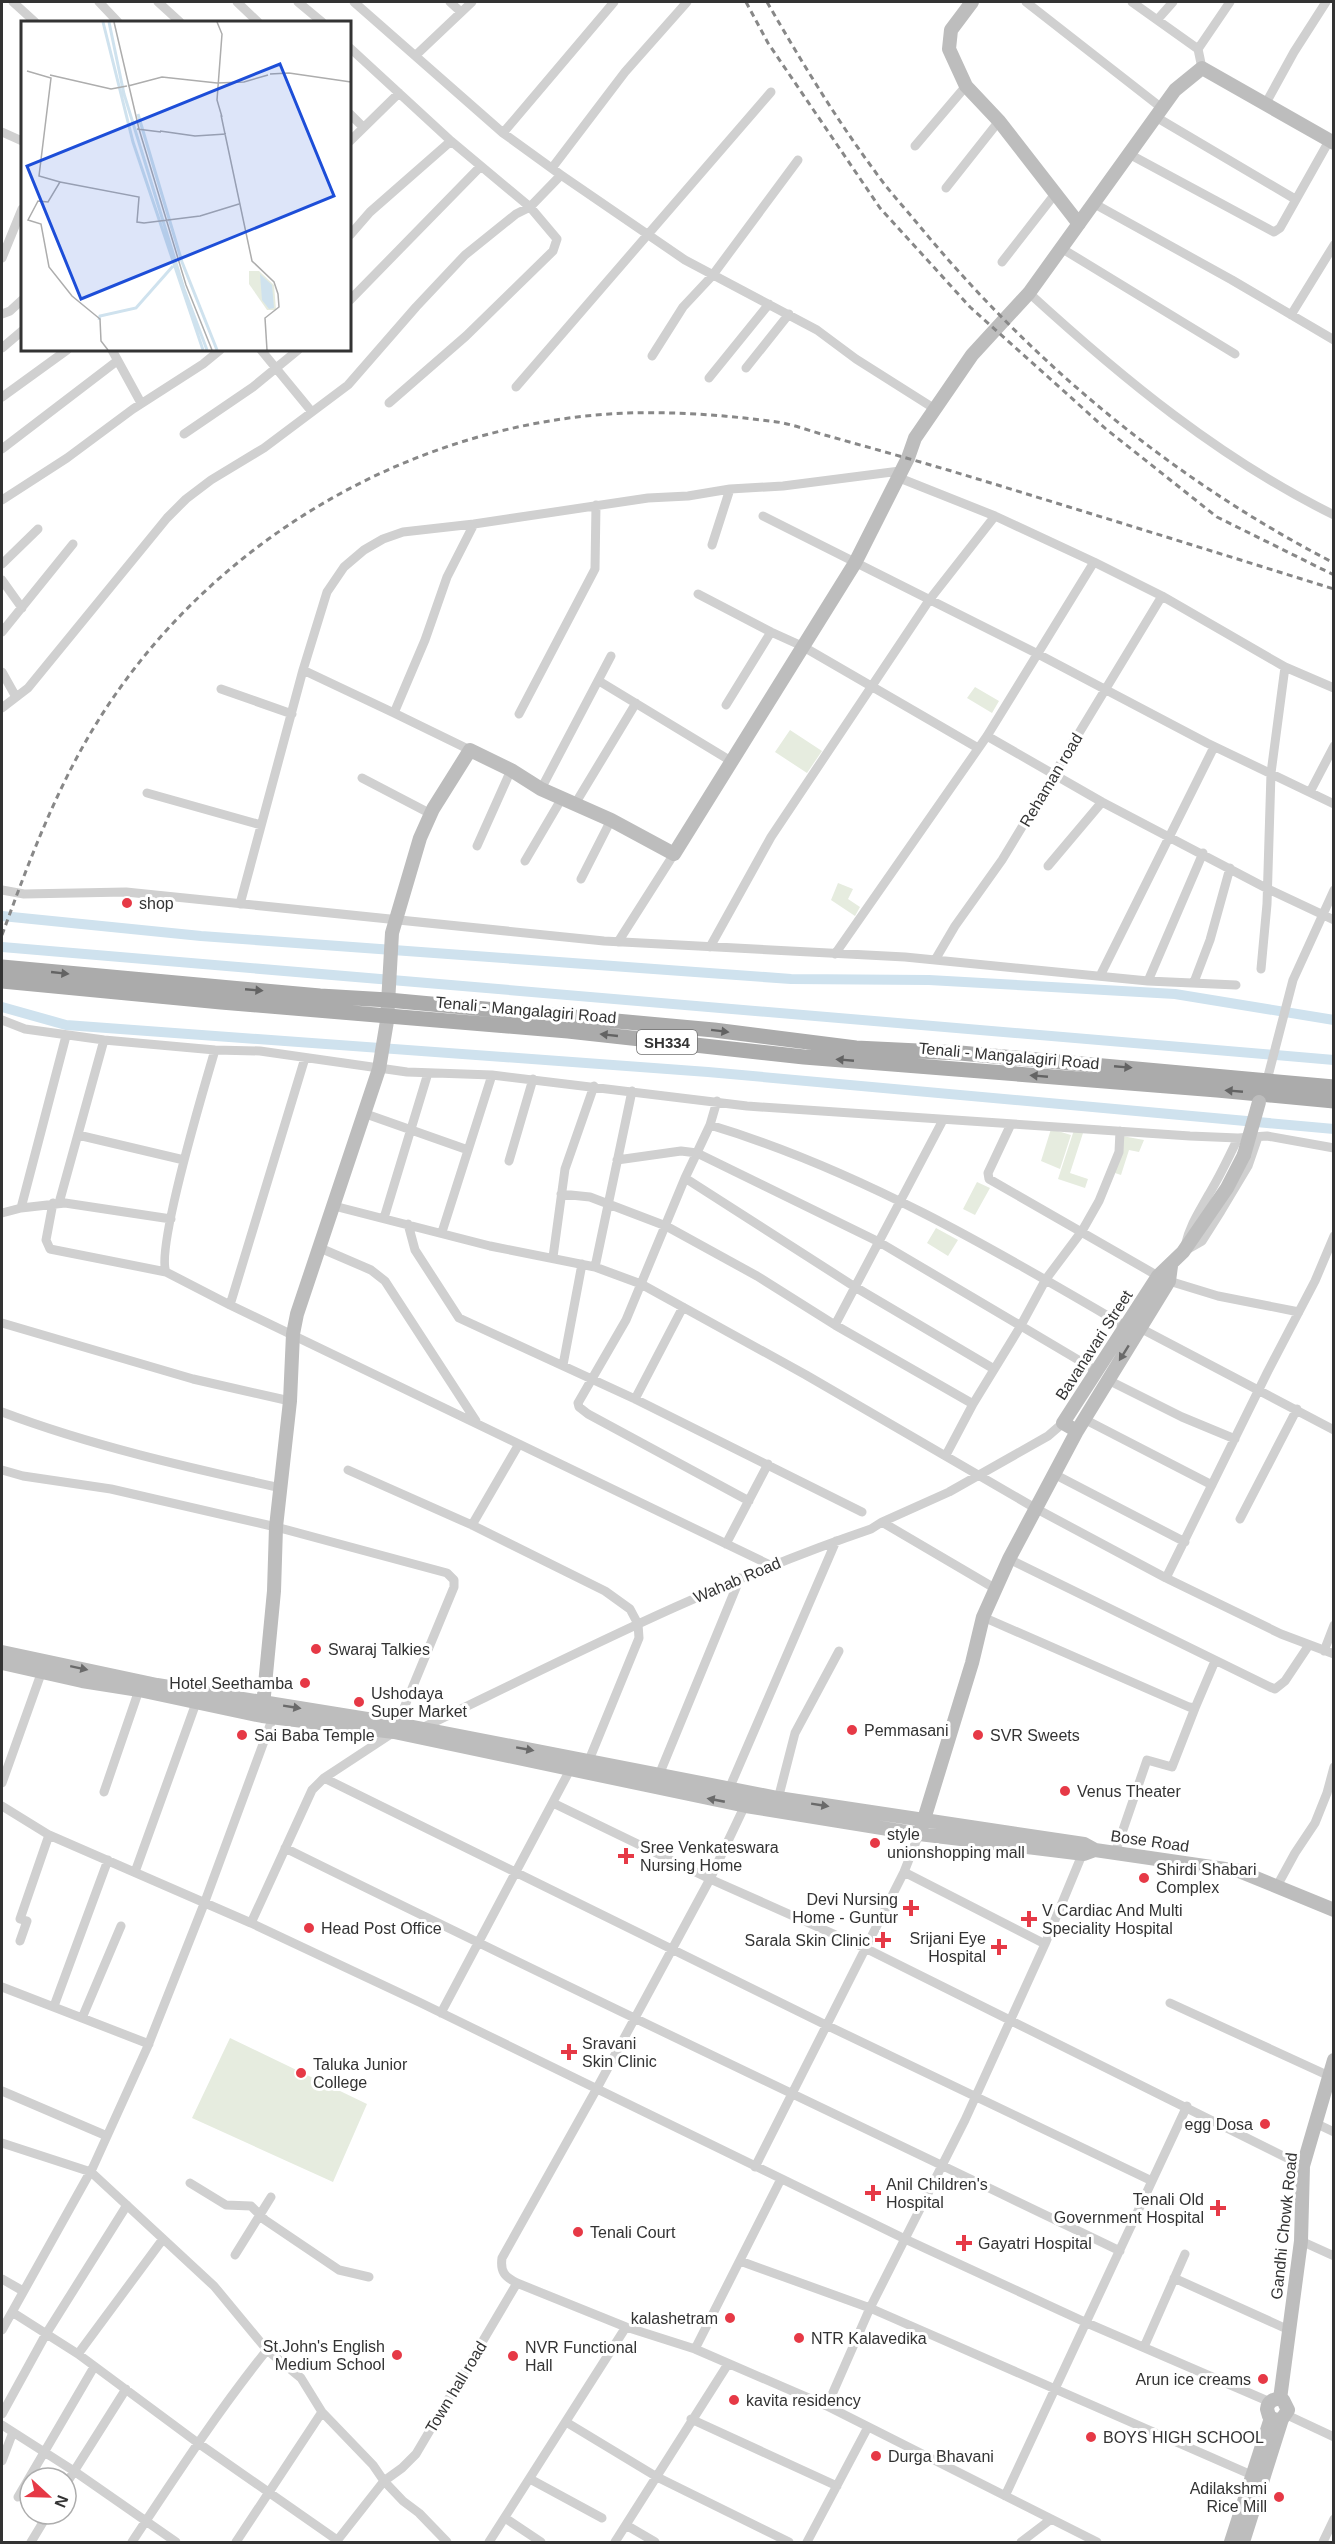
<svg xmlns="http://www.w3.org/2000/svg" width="1335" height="2544" viewBox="0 0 1335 2544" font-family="Arial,sans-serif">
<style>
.green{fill:#e6ecdf}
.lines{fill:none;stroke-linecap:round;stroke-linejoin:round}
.canal{stroke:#cfe2ee;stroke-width:10}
.street{stroke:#d0d0d0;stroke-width:9}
.secondary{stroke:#bdbdbd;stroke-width:14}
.primary{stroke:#ababab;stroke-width:15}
.rail{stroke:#888;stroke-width:3;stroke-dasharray:6 4.5;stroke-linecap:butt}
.secondary-bridge{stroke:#bdbdbd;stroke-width:14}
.oneway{fill:#636363}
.oneway2{fill:#6a6a6a}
.poi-dot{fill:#e63946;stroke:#fff;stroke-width:2}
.labels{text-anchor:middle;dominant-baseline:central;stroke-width:6;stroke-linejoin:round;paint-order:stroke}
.shield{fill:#fff;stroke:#707070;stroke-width:1.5}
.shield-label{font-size:15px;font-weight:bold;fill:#333}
.street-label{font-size:16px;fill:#333;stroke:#fff}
.poi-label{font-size:16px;fill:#333;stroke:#fff;text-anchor:start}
.inset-river{fill:none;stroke:#cfe2ee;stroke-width:3}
.inset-road{fill:none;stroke:#adadad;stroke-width:1.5}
.view{fill:#1d4ed8;fill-opacity:0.15;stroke:#1d4ed8;stroke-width:3}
.inset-edge{fill:none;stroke:#333;stroke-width:3}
</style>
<rect width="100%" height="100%" fill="#fff"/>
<!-- green -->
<path class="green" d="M975 687 999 701 992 713 967 698Z
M790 730 822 751 807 773 775 752Z
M838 883 853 889 848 899 860 907 855 916 831 900Z
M1051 1129 1071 1135 1060 1169 1041 1161Z
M1074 1130 1083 1133 1070 1173 1088 1179 1085 1188 1058 1179Z
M1122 1136 1144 1140 1139 1152 1129 1150 1121 1175 1112 1172Z
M977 1182 990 1188 975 1215 963 1209Z
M936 1228 958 1240 948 1256 927 1243Z
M230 2038 367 2104 333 2182 192 2118Z"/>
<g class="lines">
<!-- canal -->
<path class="canal" d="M2 916 201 936 791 979 929 980 1175 994 1334 1020
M2 947 1334 1060
M2 1007 66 1025 708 1072 1334 1129"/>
<!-- street -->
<path class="street" d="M13 2 35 22
M99 2 118 22
M158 2 180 22
M237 2 258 22
M298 2 322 22
M354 2 503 133 561 175
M450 2 461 12
M1026 2 1163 109
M1132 2 1198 49 1202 68
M1157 20 1173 2
M350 48 451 141
M1198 49 1230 2
M415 56 472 2
M1266 103 1294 52 1326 2
M350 114 363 127
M1156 117 1295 199
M2 132 22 141
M503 133 614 2
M350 141 399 93
M915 146 966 86
M1129 154 1274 232 1280 228 1329 141
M552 168 625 72 687 2
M946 188 999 121
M1093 203 1232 280 1334 340
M350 235 370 212 451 141 530 207 557 239 553 251 466 336 389 403
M1061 248 1235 354
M2 258 22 209
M1002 262 1055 194
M1029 293C1122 378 1220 459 1334 515
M350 300 481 166
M2 314 10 311 22 300
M1291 315 1334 245
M2 348 22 331
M112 350 141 403
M261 350 312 412
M652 356 683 307 712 276 798 160
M746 368 789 314
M709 378 769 304
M516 387 771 92
M2 397 67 350
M184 434 253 387 298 350
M2 449 117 361
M897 477 995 516 1094 562 1162 596 1285 667 1334 688
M2 500 67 458 133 409 203 364 220 350
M763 516 1036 653 1207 743 1334 804
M712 545 730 489
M2 564 38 529
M2 580 22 608
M698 594 771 632 802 646 978 748
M2 632 73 544
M303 670 394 713
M2 672 16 697
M599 681 731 761
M221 689 292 714
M726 705 771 632
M2 708 28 688 167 518 186 499 211 480 264 448 348 385 416 307 465 255 516 214 530 207 561 175 685 260 817 330 856 359 935 409
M519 714 595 569 596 505
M987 736 1102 802 1266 888 1334 920
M470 750 394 713 425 640 447 577 474 524 648 498 688 496 730 489 783 486 900 471
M362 778 431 814
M541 789 611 656
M1310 792 1334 746
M147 793 261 825
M575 804 636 703
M477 846 511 770
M525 861 562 798
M1048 866 1102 802
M581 879 611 820
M2 890 24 894 126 892 604 941 905 957 1148 981 1236 985
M240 904 303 670 327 592 344 567 364 550 383 539 403 532 474 524
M618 942 674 854
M710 947 771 837 930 599 995 516
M835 954 987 736 1094 562
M935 960 955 926 1002 860 1162 596
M1261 969 1267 904 1271 773 1285 667
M1100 976 1214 747
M1148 981 1203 853
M1194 982 1210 940 1230 868
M2 1020 25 1029 104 1040 215 1050 260 1051 407 1072 492 1075 747 1106 1190 1136 1238 1138 1267 1136 1334 1148
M215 1050C205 1084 156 1248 166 1272L230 1305 770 1565
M1267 1080 1293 980 1334 890
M717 1101 710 1125 685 1178 626 1320 578 1403 579 1407 588 1414 749 1501
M366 1114 468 1150
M1011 1124 988 1173 989 1179 1158 1276
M710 1125C857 1169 994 1249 1125 1326
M78 1135 184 1160
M617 1160 681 1151 697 1153 879 1242 1097 1371
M509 1161 533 1079
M685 1178 855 1287 994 1369
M561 1194 590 1197 666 1226 757 1276 835 1325 973 1404
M53 1203 46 1240 50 1249 166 1272
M59 1203 104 1040
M334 1206 490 1246 595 1267 641 1284 806 1375 1035 1508 1166 1578 1281 1634 1334 1654
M21 1208 66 1036
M2 1213 21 1208 65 1203 171 1219
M384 1218 428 1073
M408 1224 415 1250 459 1318 635 1399 862 1512
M442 1232 492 1075
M1185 1246C1190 1225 1199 1212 1209 1194 1220 1176 1229 1157 1238 1138
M320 1248 371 1270 385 1281 476 1421
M1188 1249 1202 1241 1221 1211 1248 1166 1258 1137
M553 1257 565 1169 594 1086
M595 1267 632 1091
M1169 1281 1218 1296 1299 1312
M230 1305 305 1058
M2 1323 193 1379 290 1401
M835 1325 943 1120
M1140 1328 1334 1430
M563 1365 582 1264
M1108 1380 1182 1417 1235 1439
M635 1399 683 1307
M2 1412C92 1446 186 1467 281 1488
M1084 1419 1212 1485
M946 1455 973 1404 1020 1327 1046 1279 1082 1231 1099 1201 1119 1152 1120 1131
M2 1470 23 1476 111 1489 276 1527 447 1573 454 1580V1587L394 1732 324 1778 312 1790 251 1923
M348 1470 472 1525 605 1591 630 1609 638 1624 639 1638 587 1765
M1054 1474 1185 1542
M1240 1519 1297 1409
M882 1522 996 1589
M472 1525 519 1444
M726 1544 768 1464
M1009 1559 1270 1687 1275 1689 1285 1681 1309 1645
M1166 1578 1268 1371 1315 1281 1334 1236
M983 1617 1189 1707 1195 1708 1215 1661
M1324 1651 1334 1625
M422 1728C569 1657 715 1582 871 1529L882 1522 949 1492 1048 1436 1063 1423
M659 1775 740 1578
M324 1778 826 2025 1152 2181
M2 1783 42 1671
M729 1789 836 1541
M104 1792 139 1690
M747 1801 710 1879 596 2090 502 2258C500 2272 505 2277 517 2283L626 2327 695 2349 827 2406 1097 2542
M553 1803 710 1879 865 1948 1303 2166
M777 1803 795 1733 839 1651
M2 1806 49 1835 251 1923 419 2002 905 2239 1087 2323 1270 2402
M285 1848C562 1985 842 2117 1120 2251
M1115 1853 1147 1760 1172 1767 1195 1708
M135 1872 196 1703
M904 1872 1045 1944
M1277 1886 1295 1853 1315 1823 1327 1793 1334 1767
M20 1941 27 1921 20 1919 49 1835
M2 1987 149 2044
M1170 2003 1327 2075
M54 2006 108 1860
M441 2013 572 1766
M82 2018 121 1926
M2 2091 107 2136
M1315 2123 1334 2132
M2 2143 91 2172 214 2286 267 2350 301 2378 322 2412 373 2465 384 2481 403 2501 419 2513 447 2542
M755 2167 904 1872 919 1834
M190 2183 226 2205 251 2206 265 2220 339 2270 369 2277
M1301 2241 1334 2256
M235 2255 271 2197
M740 2261 870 2308 1254 2476
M1174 2278 1289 2330
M2 2279 23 2291
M12 2312 78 2354 198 2443 337 2540
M2 2330 93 2167 147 2048 204 1904 273 1717
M1144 2347 1185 2254
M695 2349 781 2179
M78 2354 163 2239
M827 2406 870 2308 965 2120 1045 1944 1084 1850
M2 2414 46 2334 127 2205
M1287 2415 1334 2437
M691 2419 837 2486
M566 2422 657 2477 789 2542
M2 2425 74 2471 176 2542
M2 2461 13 2432
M530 2479 602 2518
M66 2484 126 2389
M1005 2496 1187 2106
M18 2497 94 2367
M505 2518 541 2542
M626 2525 655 2542
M31 2542 48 2514
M132 2542C175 2477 218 2411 267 2350
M236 2542 322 2412
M336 2542 384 2481 402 2468 416 2454 517 2283
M489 2542 626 2327
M615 2542 728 2364
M807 2542 868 2427
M1021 2542 1050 2520
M1323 2542 1334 2519"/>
<!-- secondary -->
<path class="secondary" d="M972 2 951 30 949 49 966 86 999 121 1079 224
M1077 1431 1063 1423 1158 1276 1183 1252 1227 1188 1244 1155
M2 1652 157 1685 398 1724 778 1798 1084 1844 1095 1850
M2 1663 82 1681 139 1690 262 1716 394 1732 746 1806 919 1834 1084 1854 1095 1850 1239 1871 1334 1910
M262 1716 274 1591 276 1527 290 1401 293 1334 297 1314 379 1069 387 1021 392 933 420 838 433 809 470 750 511 770 541 789 611 820 674 854 855 563 908 458 915 438 972 355 1029 293 1175 90 1202 68 1334 143
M921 1829 972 1663 983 1617 1009 1559 1077 1431 1169 1281 1171 1266
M1280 2399 1301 2241 1303 2166 1334 2060
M1231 2542 1271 2418
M1243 2542 1282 2419 1288 2410 1283 2400C1275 2397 1268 2401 1267 2409L1269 2416 1275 2420 1282 2419"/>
<!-- primary -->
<path class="primary" d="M2 967 320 996 388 1000 714 1030 856 1048 960 1053 1334 1087
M2 981 221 1002 568 1031 804 1057 1217 1090 1334 1101"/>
<!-- rail -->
<path class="rail" d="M746 2 768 43 880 208 970 307 1106 429 1217 517 1334 575
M767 2C800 59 834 116 874 170 887 189 903 206 917 223 1032 363 1173 480 1334 563
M2 935C28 864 54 794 93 729 196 558 379 441 577 417 641 409 706 413 770 421 791 423 812 432 832 437 871 448 910 459 948 470 1077 509 1205 549 1334 589"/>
<!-- secondary-bridge -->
<path class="secondary-bridge" d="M1244 1155 1259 1102"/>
</g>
<!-- one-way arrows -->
<defs><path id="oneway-solid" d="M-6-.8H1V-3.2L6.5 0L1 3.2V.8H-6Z" transform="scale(1.5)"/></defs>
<g class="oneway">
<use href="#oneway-solid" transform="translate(60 973) rotate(6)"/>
<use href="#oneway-solid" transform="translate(254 990) rotate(5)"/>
<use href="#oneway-solid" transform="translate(720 1031) rotate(7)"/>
<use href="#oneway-solid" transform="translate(609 1035) rotate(-174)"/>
<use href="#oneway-solid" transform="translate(845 1060) rotate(-175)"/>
<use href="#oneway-solid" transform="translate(1123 1067) rotate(5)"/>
<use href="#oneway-solid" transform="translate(1039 1076) rotate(-175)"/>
<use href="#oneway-solid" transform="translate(1234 1091) rotate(-175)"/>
</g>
<g class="oneway2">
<use href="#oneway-solid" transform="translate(1124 1353) rotate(122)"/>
<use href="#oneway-solid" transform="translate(79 1668) rotate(12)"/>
<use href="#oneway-solid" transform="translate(292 1707) rotate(9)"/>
<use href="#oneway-solid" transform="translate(525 1749) rotate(10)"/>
<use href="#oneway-solid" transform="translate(716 1800) rotate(-169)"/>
<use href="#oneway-solid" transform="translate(820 1805) rotate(9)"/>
</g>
<!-- markers -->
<g class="poi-dot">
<circle cx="127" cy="903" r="6"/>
<circle cx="316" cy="1649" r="6"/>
<circle cx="305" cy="1683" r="6"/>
<circle cx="359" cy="1702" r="6"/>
<circle cx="852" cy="1730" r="6"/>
<circle cx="242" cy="1735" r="6"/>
<circle cx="978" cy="1735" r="6"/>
<circle cx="1065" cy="1791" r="6"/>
<circle cx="875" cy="1843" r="6"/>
<path d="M623 1847h6v6h6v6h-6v6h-6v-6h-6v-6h6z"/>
<circle cx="1144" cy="1878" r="6"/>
<path d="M908 1899h6v6h6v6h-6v6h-6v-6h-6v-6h6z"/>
<path d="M1026 1910h6v6h6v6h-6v6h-6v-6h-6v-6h6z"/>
<circle cx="309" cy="1928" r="6"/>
<path d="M880 1931h6v6h6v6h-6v6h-6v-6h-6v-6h6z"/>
<path d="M996 1938h6v6h6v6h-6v6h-6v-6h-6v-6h6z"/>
<path d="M566 2043h6v6h6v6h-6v6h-6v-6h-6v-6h6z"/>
<circle cx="301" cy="2073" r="6"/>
<circle cx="1265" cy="2124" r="6"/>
<path d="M870 2184h6v6h6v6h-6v6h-6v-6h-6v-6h6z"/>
<path d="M1215 2199h6v6h6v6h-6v6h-6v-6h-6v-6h6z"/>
<circle cx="578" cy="2232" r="6"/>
<path d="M961 2234h6v6h6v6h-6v6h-6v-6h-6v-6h6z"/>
<circle cx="730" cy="2318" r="6"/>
<circle cx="799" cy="2338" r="6"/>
<circle cx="397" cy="2355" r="6"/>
<circle cx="513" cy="2356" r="6"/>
<circle cx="1263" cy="2379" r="6"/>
<circle cx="734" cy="2400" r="6"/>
<circle cx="1091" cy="2437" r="6"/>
<circle cx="876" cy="2456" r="6"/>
<circle cx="1279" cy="2497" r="6"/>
</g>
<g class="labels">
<!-- shield labels -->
<rect class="shield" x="637" y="1030" width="60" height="24" rx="4.5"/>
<g class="shield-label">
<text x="667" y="1042">SH334</text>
</g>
<!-- street labels -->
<g class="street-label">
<text transform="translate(1051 780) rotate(-59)">Rehaman road</text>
<text transform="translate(526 1010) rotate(5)">Tenali - Mangalagiri Road</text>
<text transform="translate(1009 1056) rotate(5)">Tenali - Mangalagiri Road</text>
<text transform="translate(1094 1345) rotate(-57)">Bavanavari Street</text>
<text transform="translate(737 1580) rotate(-23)">Wahab Road</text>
<text transform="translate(1150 1841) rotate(8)">Bose Road</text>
<text transform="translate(1284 2226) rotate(-84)">Gandhi Chowk Road</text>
<text transform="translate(456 2387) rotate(-59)">Town hall road</text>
</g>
<!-- poi labels -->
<g class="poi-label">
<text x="139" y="903">shop</text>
<text x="328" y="1649">Swaraj Talkies</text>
<text x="293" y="1683" text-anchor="end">Hotel Seethamba</text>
<text x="371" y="1693">Ushodaya<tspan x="371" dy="18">Super Market</tspan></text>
<text x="864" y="1730">Pemmasani</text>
<text x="254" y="1735">Sai Baba Temple</text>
<text x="990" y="1735">SVR Sweets</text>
<text x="1077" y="1791">Venus Theater</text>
<text x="887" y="1834">style<tspan x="887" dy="18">unionshopping mall</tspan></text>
<text x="640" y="1847">Sree Venkateswara<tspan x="640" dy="18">Nursing Home</tspan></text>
<text x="1156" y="1869">Shirdi Shabari<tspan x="1156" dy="18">Complex</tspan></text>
<text x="898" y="1899" text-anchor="end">Devi Nursing<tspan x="898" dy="18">Home - Guntur</tspan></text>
<text x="1042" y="1910">V Cardiac And Multi<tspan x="1042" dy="18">Speciality Hospital</tspan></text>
<text x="321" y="1928">Head Post Office</text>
<text x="986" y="1938" text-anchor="end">Srijani Eye<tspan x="986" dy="18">Hospital</tspan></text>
<text x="870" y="1940" text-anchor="end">Sarala Skin Clinic</text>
<text x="582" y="2043">Sravani<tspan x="582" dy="18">Skin Clinic</tspan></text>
<text x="313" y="2064">Taluka Junior<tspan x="313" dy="18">College</tspan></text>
<text x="1253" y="2124" text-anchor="end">egg Dosa</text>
<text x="886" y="2184">Anil Children's<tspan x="886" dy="18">Hospital</tspan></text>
<text x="1204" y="2199" text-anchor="end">Tenali Old<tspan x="1204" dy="18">Government Hospital</tspan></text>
<text x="590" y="2232">Tenali Court</text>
<text x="978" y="2243">Gayatri Hospital</text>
<text x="718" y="2318" text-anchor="end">kalashetram</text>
<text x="811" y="2338">NTR Kalavedika</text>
<text x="385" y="2346" text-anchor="end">St.John's English<tspan x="385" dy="18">Medium School</tspan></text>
<text x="525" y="2347">NVR Functional<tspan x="525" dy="18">Hall</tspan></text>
<text x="1251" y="2379" text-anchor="end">Arun ice creams</text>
<text x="746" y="2400">kavita residency</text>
<text x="1103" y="2437">BOYS HIGH SCHOOL</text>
<text x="888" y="2456">Durga Bhavani</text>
<text x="1267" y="2488" text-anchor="end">Adilakshmi<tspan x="1267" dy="18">Rice Mill</tspan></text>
</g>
</g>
<!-- overview -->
<g transform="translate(21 21)">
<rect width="330" height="330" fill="#fff"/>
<path d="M228 250H238L253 264 255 289H246L228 263Z" fill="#e6ecdf"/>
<path d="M239 253 251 264 253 287 248 288 241 279Z" fill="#cfe2ee"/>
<path class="inset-river" d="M82 1 112 121 182 329M88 1 103 73 163 268 186 329M117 93 161 241 196 329M78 299 79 295 115 287 152 245"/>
<path class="inset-road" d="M93 1 118 108 165 264 191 329M196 1 201 13 196 79 201 96M6 50 30 57 18 155 39 161 27 181 17 180 7 199 20 203 28 246 51 275 79 298 80 320 87 329M249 53 268 52 330 61M29 54 90 68 106 65M196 62 223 61 247 54M107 65 141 56 196 62M200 94 231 240 253 261 257 273 258 286 244 297 246 329M116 108 140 111M139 110 174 115 205 113M39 161 118 176 116 201 123 202 179 195 218 183"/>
<path class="view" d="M259 43 313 175 60 278 6 145Z"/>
<rect width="330" height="330" class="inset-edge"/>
</g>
<!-- border -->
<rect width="1335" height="2544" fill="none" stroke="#333333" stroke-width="6"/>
<!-- north arrow -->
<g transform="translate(48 2496) rotate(112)"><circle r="28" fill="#ffffff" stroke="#adadad" stroke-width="1.5"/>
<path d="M0-4.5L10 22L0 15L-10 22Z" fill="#e63946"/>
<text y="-9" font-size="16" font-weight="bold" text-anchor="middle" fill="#333333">N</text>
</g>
</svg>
